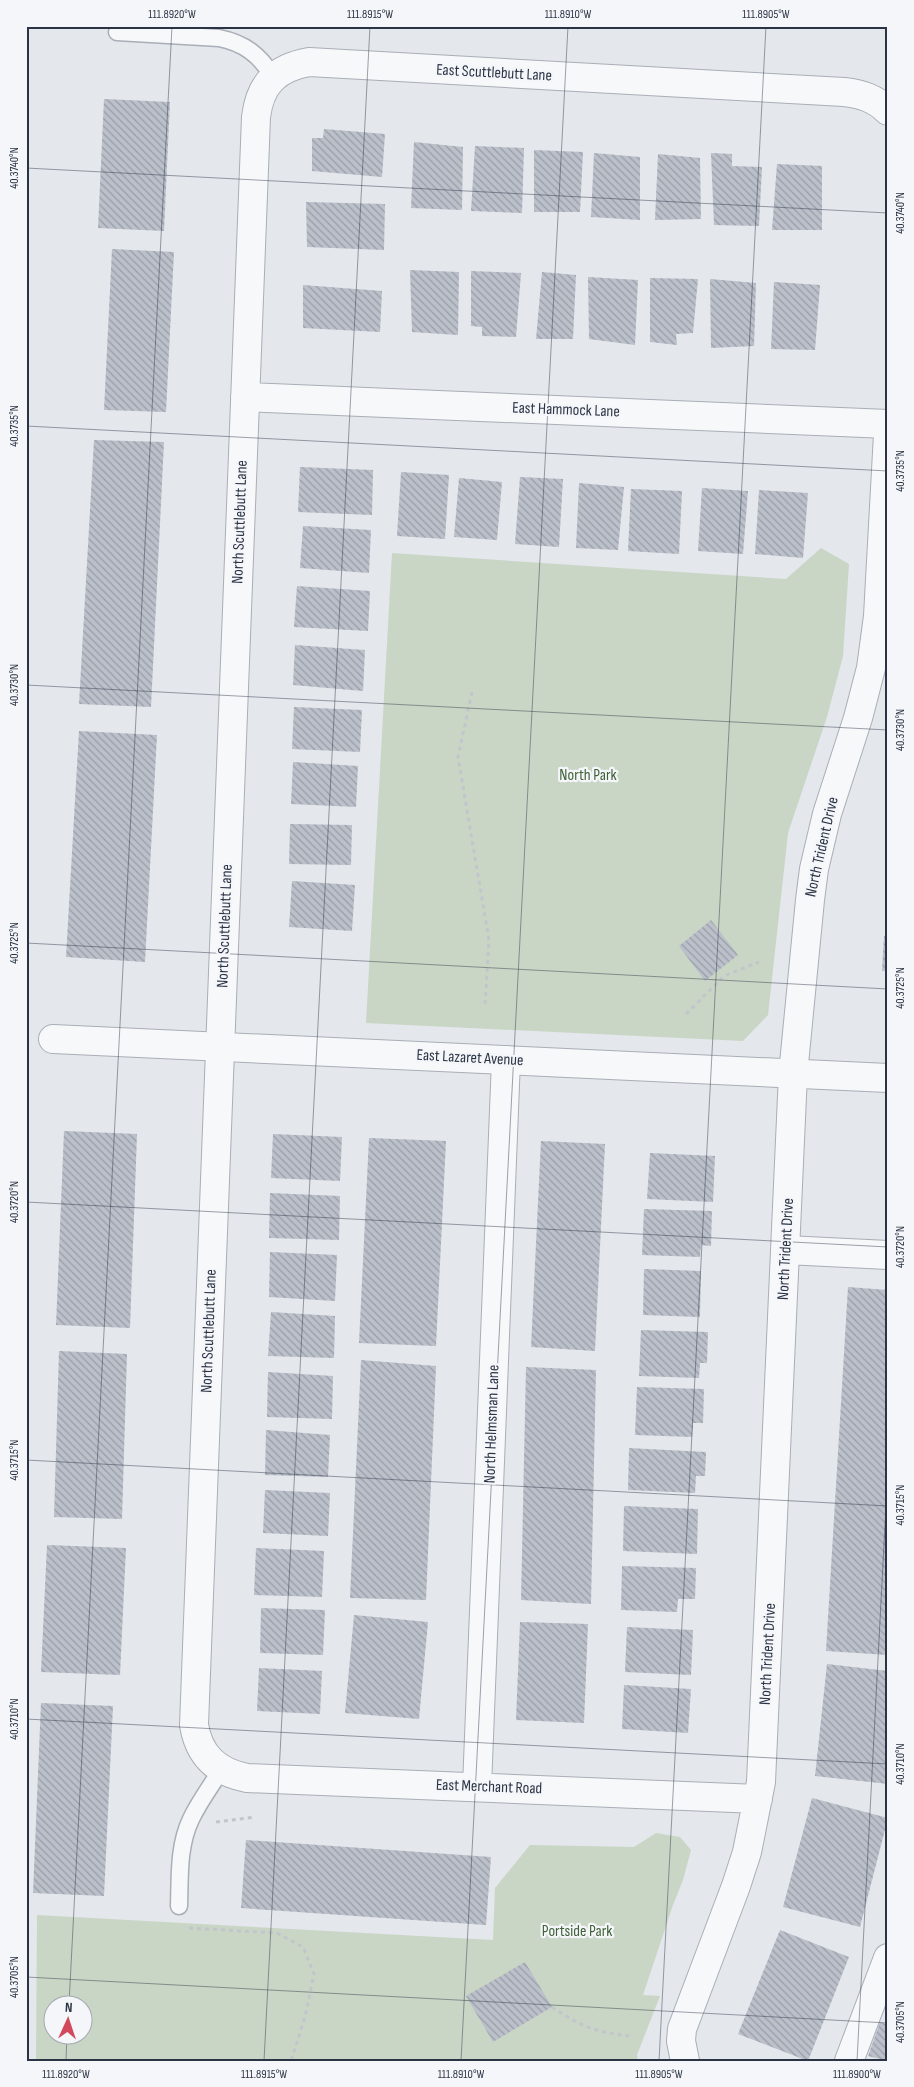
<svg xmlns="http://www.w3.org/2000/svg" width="914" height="2087" viewBox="0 0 914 2087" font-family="'Sofia Sans Condensed',sans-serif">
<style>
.green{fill:#c9d6c5;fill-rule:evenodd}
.building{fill:url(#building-back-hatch)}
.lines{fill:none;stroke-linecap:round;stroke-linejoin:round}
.service-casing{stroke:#a9aeb7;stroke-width:19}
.minor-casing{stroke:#a9aeb7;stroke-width:30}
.tertiary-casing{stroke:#a9aeb7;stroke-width:30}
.path{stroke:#c2c5cb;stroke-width:3;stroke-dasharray:4 4;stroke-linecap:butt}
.service{stroke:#f7f8fa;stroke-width:16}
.minor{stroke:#f7f8fa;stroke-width:28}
.tertiary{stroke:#f7f8fa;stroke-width:28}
.ticks{fill:none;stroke:#2b3445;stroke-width:1;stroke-opacity:0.45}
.labels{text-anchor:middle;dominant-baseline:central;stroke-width:4.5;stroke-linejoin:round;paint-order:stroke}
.street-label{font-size:16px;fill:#2b3445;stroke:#f4f6f9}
.park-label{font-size:16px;fill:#3f6138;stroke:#f4f6f9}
.neatline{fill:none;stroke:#2b3445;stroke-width:2}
.ticks-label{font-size:12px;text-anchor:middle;fill:#2b3445}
</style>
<defs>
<pattern id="building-back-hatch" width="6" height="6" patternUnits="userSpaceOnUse" patternTransform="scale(1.25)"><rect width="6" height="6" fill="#bbc0ca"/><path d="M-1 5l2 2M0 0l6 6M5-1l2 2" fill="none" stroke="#989da6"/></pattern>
</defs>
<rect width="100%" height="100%" fill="#e4e7ec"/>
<!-- green -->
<path class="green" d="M821 548 849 564 843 656 827 717 788 833 768 1015 743 1041 366 1023 392 553 786 579Z
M656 1833 680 1837 691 1850 683 1880 673 1905 643 1995 660 1996 637 2055 638 2061H36L37 1915 493 1940 495 1888 530 1845 634 1847ZM52 2004H82V2034H52Z"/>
<!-- building -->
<path class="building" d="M104 99 170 102 164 231 98 228Z
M324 129 385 134 382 177 312 171V138H323Z
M414 142 463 147 462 210 411 208Z
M475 146 524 148 522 213 471 211Z
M534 150 583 152 580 212H534Z
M594 153 640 157V220L591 217Z
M711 153 732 154V166L762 167 759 226 714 225Z
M658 154 700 158 701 219 655 220Z
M777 164 822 166V230H772Z
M306 202 385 204 384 250 307 247Z
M112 249 174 252 166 412 104 410Z
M410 270 459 272 458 335 412 332Z
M471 271 521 273 516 337 482 336V327L471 326Z
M542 272 576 275 573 339H536Z
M588 277 638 280 635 345 589 339Z
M650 278 698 279 693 333 676 334 677 345 650 342Z
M710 279 756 283 754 346 711 348Z
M774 282 820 285 815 350 771 349Z
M303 285 382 291 380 332 303 328Z
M94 440 164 442 151 707 79 704Z
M300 467 373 470 372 515 298 512Z
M401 472 449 475 445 539 397 536Z
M520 477 563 479 559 547 515 544Z
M459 478 502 482 497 540 454 537Z
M579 483 624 487 618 550 576 548Z
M702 488 748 491 743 554 698 551Z
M631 489 682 491 679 554 628 551Z
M759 490 808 493 803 558 755 554Z
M303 526 371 530 369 573 300 568Z
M297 586 370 591 368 631 294 627Z
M295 645 365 650 363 691 293 685Z
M294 707 362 710 360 752 292 749Z
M79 731 157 735 145 962 66 957Z
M293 762 358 766 356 807 291 804Z
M290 824 352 825 351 865 289 864Z
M292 881 355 885 352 931 289 927Z
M711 920 738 955 705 981 679 946Z
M884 936H888V971H882Z
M64 1131 137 1134 130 1328 56 1325Z
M273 1134 342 1137 340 1181 271 1178Z
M369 1138 446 1141 436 1346 359 1343Z
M541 1141 605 1144 595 1351 531 1347Z
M650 1153 715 1156 713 1202 647 1199Z
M270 1193 340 1196 339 1240 269 1238Z
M644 1209 712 1211 711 1246 701 1245 700 1257 642 1255Z
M270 1252 337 1255 335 1301 269 1297Z
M644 1269 701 1271 700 1317 643 1315Z
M848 1287 888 1290V1655L826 1651Z
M271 1312 335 1316 334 1358 268 1356Z
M641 1330 708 1332 707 1363H700L699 1378 639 1376Z
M59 1351 127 1354 122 1519 54 1517Z
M361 1360 436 1366 426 1600 350 1598Z
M526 1367 596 1370 591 1604 521 1600Z
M268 1372 333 1376 332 1419 267 1417Z
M637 1387 704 1389 703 1423H693L692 1437 635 1435Z
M266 1430 330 1435 328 1477 265 1475Z
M629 1448 706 1452 705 1476H696L695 1493 628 1490Z
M265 1490 330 1493 328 1536 263 1533Z
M624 1506 698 1509 697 1554 623 1551Z
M47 1545 126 1548 120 1675 41 1672Z
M256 1548 324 1551 322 1597 254 1595Z
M622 1566 696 1568 695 1599H678L677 1612 621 1610Z
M261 1608 325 1610 323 1655 260 1653Z
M354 1615 428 1622 419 1719 345 1713Z
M520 1622 588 1624 584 1723 516 1720Z
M627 1627 693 1630 691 1675 625 1672Z
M827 1664 888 1671V1784L815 1776Z
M259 1668 322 1671 320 1714 257 1711Z
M624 1685 691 1689 688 1733 622 1729Z
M41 1703 113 1706 104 1896 33 1893Z
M812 1798 888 1818 860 1927 783 1907Z
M246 1840 491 1857 486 1925 241 1908Z
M780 1930 849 1957 808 2061 738 2034Z
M525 1962 552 2007 493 2042 466 1996Z
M880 2022 888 2025V2061L868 2056Z"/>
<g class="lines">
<!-- service casing -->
<g class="service-casing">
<path id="service" d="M117 32 219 38C244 43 260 55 273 77
M179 1906C180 1877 178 1846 191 1819 199 1802 211 1786 221 1770"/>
</g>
<!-- minor casing -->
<g class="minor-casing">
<path id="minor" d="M245 397 888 424
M786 1250 888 1255
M477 1787 506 1060
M758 1799 247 1778C216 1772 199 1755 194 1725L256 117C260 84 276 68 309 62L844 92C861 94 875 98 888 111
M685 2061 681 2041 682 2029 736 1886 747 1852 761 1782 793 1074 810 900 814 869 827 814 858 718 871 668 878 616 888 434
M849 2061 888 1958"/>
</g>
<!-- tertiary casing -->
<g class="tertiary-casing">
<path id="tertiary" d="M53 1039 888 1078"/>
</g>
<!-- path -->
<path class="path" d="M472 692 458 757 489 940 485 1005
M686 1014 724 976 759 962
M216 1822 255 1817
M189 1928 277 1933 303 1947 314 1974 305 2017 291 2061
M552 2007C580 2026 595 2032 629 2036"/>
<!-- service -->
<use href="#service" class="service"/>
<!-- minor -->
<use href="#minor" class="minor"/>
<!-- tertiary -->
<use href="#tertiary" class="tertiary"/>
</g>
<!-- ticks -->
<path class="ticks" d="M26 168 888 213M26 426 888 471M26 685 888 730M26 943 888 989M26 1202 888 1247M26 1460 888 1506M26 1719 888 1764M26 1977 888 2023M69 2004 172 26M66 2061 67 2034M264 2061 370 26M461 2061 568 26M659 2061 766 26M857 2061 888 1468"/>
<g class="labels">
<!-- street labels -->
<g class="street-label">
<text transform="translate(494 73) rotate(3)">East Scuttlebutt Lane</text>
<text transform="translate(566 410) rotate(2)">East Hammock Lane</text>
<text transform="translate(240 522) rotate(-88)">North Scuttlebutt Lane</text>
<text transform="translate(822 847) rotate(-77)">North Trident Drive</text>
<text transform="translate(225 926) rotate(-88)">North Scuttlebutt Lane</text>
<text transform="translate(470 1058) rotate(3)">East Lazaret Avenue</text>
<text transform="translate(786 1249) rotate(-87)">North Trident Drive</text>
<text transform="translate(209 1331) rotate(-88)">North Scuttlebutt Lane</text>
<text transform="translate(492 1424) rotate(-88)">North Helmsman Lane</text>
<text transform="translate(768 1654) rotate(-87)">North Trident Drive</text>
<text transform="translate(489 1787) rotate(2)">East Merchant Road</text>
</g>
<!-- park labels -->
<g class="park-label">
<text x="588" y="775">North Park</text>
<text x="577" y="1931">Portside Park</text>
</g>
</g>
<!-- border -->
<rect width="914" height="2087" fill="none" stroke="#f4f6f9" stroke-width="55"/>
<!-- north arrow -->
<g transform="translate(68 2020) rotate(3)"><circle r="24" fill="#f4f6f9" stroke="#a4a8b1"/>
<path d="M0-4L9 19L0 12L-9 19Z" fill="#d1495b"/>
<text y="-8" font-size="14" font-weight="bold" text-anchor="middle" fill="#2b3445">N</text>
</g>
<rect x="28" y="28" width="858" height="2032" class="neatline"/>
<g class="ticks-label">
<text x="172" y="18">111.8920°W</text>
<text x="370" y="18">111.8915°W</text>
<text x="568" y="18">111.8910°W</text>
<text x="766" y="18">111.8905°W</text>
<text transform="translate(14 168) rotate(-90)" y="4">40.3740°N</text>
<text transform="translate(900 213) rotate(-90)" y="4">40.3740°N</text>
<text transform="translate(14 426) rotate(-90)" y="4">40.3735°N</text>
<text transform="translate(900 471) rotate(-90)" y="4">40.3735°N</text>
<text transform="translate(14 685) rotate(-90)" y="4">40.3730°N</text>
<text transform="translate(900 730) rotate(-90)" y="4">40.3730°N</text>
<text transform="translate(14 943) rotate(-90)" y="4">40.3725°N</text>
<text transform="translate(900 988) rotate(-90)" y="4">40.3725°N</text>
<text transform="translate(14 1202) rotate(-90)" y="4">40.3720°N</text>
<text transform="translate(900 1247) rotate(-90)" y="4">40.3720°N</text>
<text transform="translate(14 1460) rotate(-90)" y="4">40.3715°N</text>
<text transform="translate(900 1505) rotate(-90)" y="4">40.3715°N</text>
<text transform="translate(14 1719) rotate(-90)" y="4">40.3710°N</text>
<text transform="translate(900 1764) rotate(-90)" y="4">40.3710°N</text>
<text transform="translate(14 1977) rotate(-90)" y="4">40.3705°N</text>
<text transform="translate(900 2022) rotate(-90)" y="4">40.3705°N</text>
<text x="66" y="2078">111.8920°W</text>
<text x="264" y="2078">111.8915°W</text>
<text x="461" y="2078">111.8910°W</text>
<text x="659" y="2078">111.8905°W</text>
<text x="857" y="2078">111.8900°W</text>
</g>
</svg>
